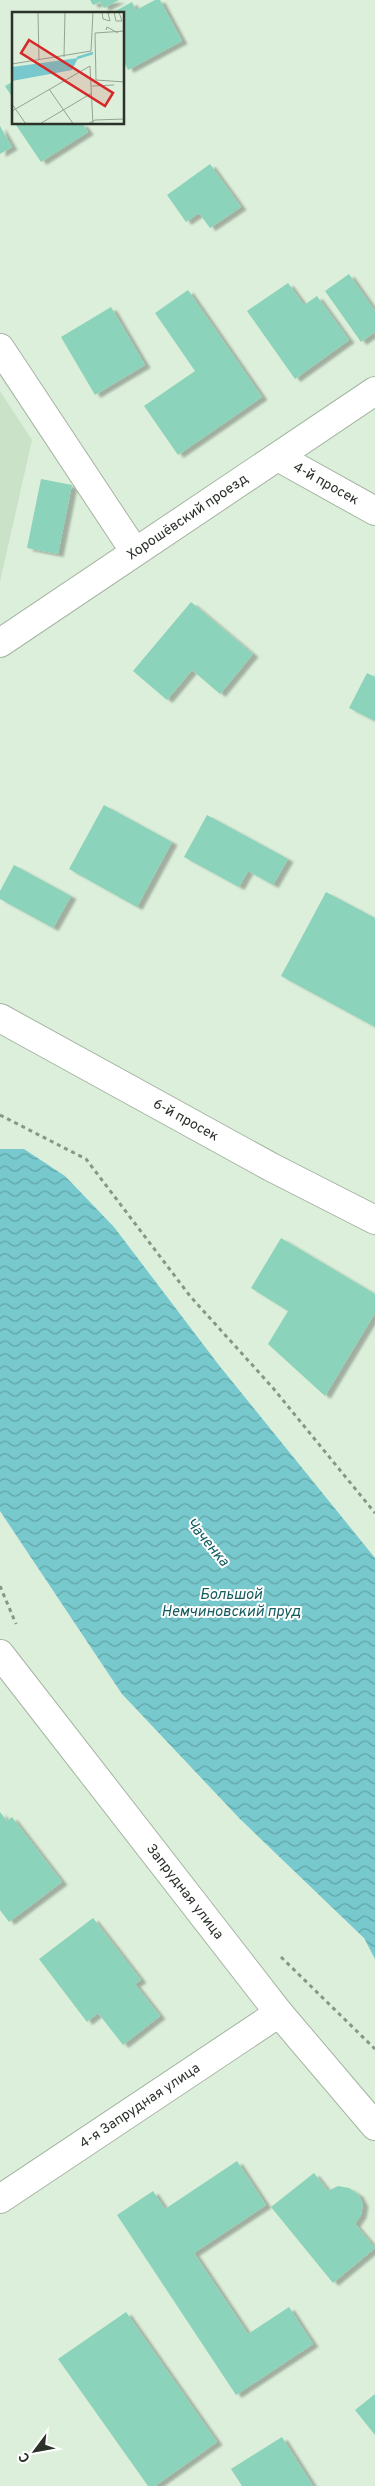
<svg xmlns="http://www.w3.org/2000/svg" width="375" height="2486" viewBox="0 0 375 2486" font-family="Overpass,sans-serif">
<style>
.built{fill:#cae2c8}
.water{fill:url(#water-waves)}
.building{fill:#8bd3bb;filter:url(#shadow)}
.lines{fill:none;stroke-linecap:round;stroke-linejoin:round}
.minor-casing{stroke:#a4b5a2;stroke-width:30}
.path{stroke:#899687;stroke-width:3;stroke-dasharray:4 4;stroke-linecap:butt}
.minor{stroke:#fff;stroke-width:28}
.labels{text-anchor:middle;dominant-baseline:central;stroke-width:4;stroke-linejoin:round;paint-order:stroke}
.street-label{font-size:14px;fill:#2b322a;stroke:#fff}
.water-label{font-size:15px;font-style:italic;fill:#155b5e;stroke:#fff}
.inset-river{fill:none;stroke:#77c9cd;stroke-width:2.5}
.inset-road{fill:none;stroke:#95a394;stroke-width:1}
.view{fill:#d62828;fill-opacity:0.15;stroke:#d62828;stroke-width:2.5}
.inset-edge{fill:none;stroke:#2b322a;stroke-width:2.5}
</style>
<defs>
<pattern id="water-waves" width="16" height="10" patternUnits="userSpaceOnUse" patternTransform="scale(1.25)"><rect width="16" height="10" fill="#77c9cd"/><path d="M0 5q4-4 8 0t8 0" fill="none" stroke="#62a4a7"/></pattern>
<filter id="shadow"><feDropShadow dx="5.5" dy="3" stdDeviation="1" flood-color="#0004"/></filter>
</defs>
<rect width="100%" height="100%" fill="#dcefda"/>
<!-- built -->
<path class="built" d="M0 391 32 440 0 582Z"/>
<!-- water -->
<path class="water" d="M0 1149H24L65 1176 114 1227 218 1364 375 1558V1959L364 1938 240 1819 122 1694 0 1511Z"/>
<!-- building -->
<path class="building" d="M90 0H119L104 8 100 2 93 5Z
M155 0H160L182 41 128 70 124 62V14H110L132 2 136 10Z
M14 81V100L5 86Z
M18 124H83L88 132 41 162 16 125Z
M0 126 12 147 0 154Z
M210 164 241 207 210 228 199 213 186 222 167 195Z
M349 274 375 311V332L361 342 325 291Z
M288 283 304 305 317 296 349 340 295 379 247 311Z
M188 290 262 397 178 455 144 406 195 371 155 313Z
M111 307 145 365 95 395 61 337Z
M41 479 72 485 58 554 27 548Z
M191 602 253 654 220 694 192 670 167 700 133 671Z
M367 673 375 677V721L349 708Z
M104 805 172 842 137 907 69 869Z
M207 815 288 859 273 885 248 871 239 887 184 857Z
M14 865 71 896 53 928 0 899V891Z
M326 892 375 918V1027L281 976Z
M281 1238 375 1294V1313L325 1396 268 1344 288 1311 251 1288Z
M0 1812 7 1821 12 1817 62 1882 9 1922 0 1910Z
M93 1918 141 1980 135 1984 160 2016 123 2045 98 2013 87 2022 39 1959Z
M237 2161 266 2205 194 2253 248 2334 289 2307 313 2344 236 2395 117 2215 153 2191 165 2209Z
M314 2173 328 2191 338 2186 349 2188 358 2194 363 2204 361 2215 355 2224 375 2248 333 2283 271 2207Z
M126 2312 217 2442 155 2486H148L58 2359Z
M375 2394V2435L355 2410Z
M282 2437 313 2486H242L231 2469Z"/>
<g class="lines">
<!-- minor casing -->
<g class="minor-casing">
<g id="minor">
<path d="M0 348 135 552"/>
<path id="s1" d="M278 457 375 511"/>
<path id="s2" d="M0 643 375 391"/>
<path id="s3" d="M0 1018 271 1167 375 1220"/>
<path id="s4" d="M0 1654 279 2013 375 2126"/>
<path id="s5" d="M0 2199 279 2013"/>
</g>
</g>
<!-- path -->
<path class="path" d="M0 1115 86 1159 190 1296 273 1388 375 1513
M0 1586 16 1624
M281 1957 375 2049"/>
<!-- minor -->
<use href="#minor" class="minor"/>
</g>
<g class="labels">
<!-- street labels -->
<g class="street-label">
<text stroke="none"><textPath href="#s1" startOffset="55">4-й просек</textPath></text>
<text stroke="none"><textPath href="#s2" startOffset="226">Хорошёвский проезд</textPath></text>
<text stroke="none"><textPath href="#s3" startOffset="212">6-й просек</textPath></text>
<text stroke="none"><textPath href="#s4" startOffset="301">Запрудная улица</textPath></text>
<text stroke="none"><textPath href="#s5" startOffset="168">4-я Запрудная улица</textPath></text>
</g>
<!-- water labels -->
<g class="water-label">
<text transform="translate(207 1543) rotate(50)">Чаченка</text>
<text x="231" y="1595">Большой<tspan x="231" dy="17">Немчиновский пруд</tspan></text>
</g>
</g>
<!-- overview -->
<g transform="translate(12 12)">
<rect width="112" height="112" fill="#dcefda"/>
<path d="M66 46 60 58 0 69V55Z" fill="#77c9cd"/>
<path class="inset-river" d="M65 46 81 41"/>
<path class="inset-road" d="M26 0 27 48M90 0 91 7 98 9 96 1 102 0M102 0 104 9H110L107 0M94 18 95 15 106 21M113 19 83 21 84 68 113 70M52 45 53 0M0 52 79 39 81 0M80 74 102 73M37 77 62 113M0 92 14 112M0 99 78 54 81 113M26 113 80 81M74 113 83 108 113 107"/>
<path class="view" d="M17 28 101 81 93 94 9 41Z"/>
<rect width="112" height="112" class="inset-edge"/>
</g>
<!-- north arrow -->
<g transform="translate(35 2451) rotate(238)" stroke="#ffffff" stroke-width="4" paint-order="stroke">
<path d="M0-4L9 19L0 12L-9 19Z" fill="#2b322a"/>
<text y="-8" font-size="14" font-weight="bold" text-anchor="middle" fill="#2b322a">С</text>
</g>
</svg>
